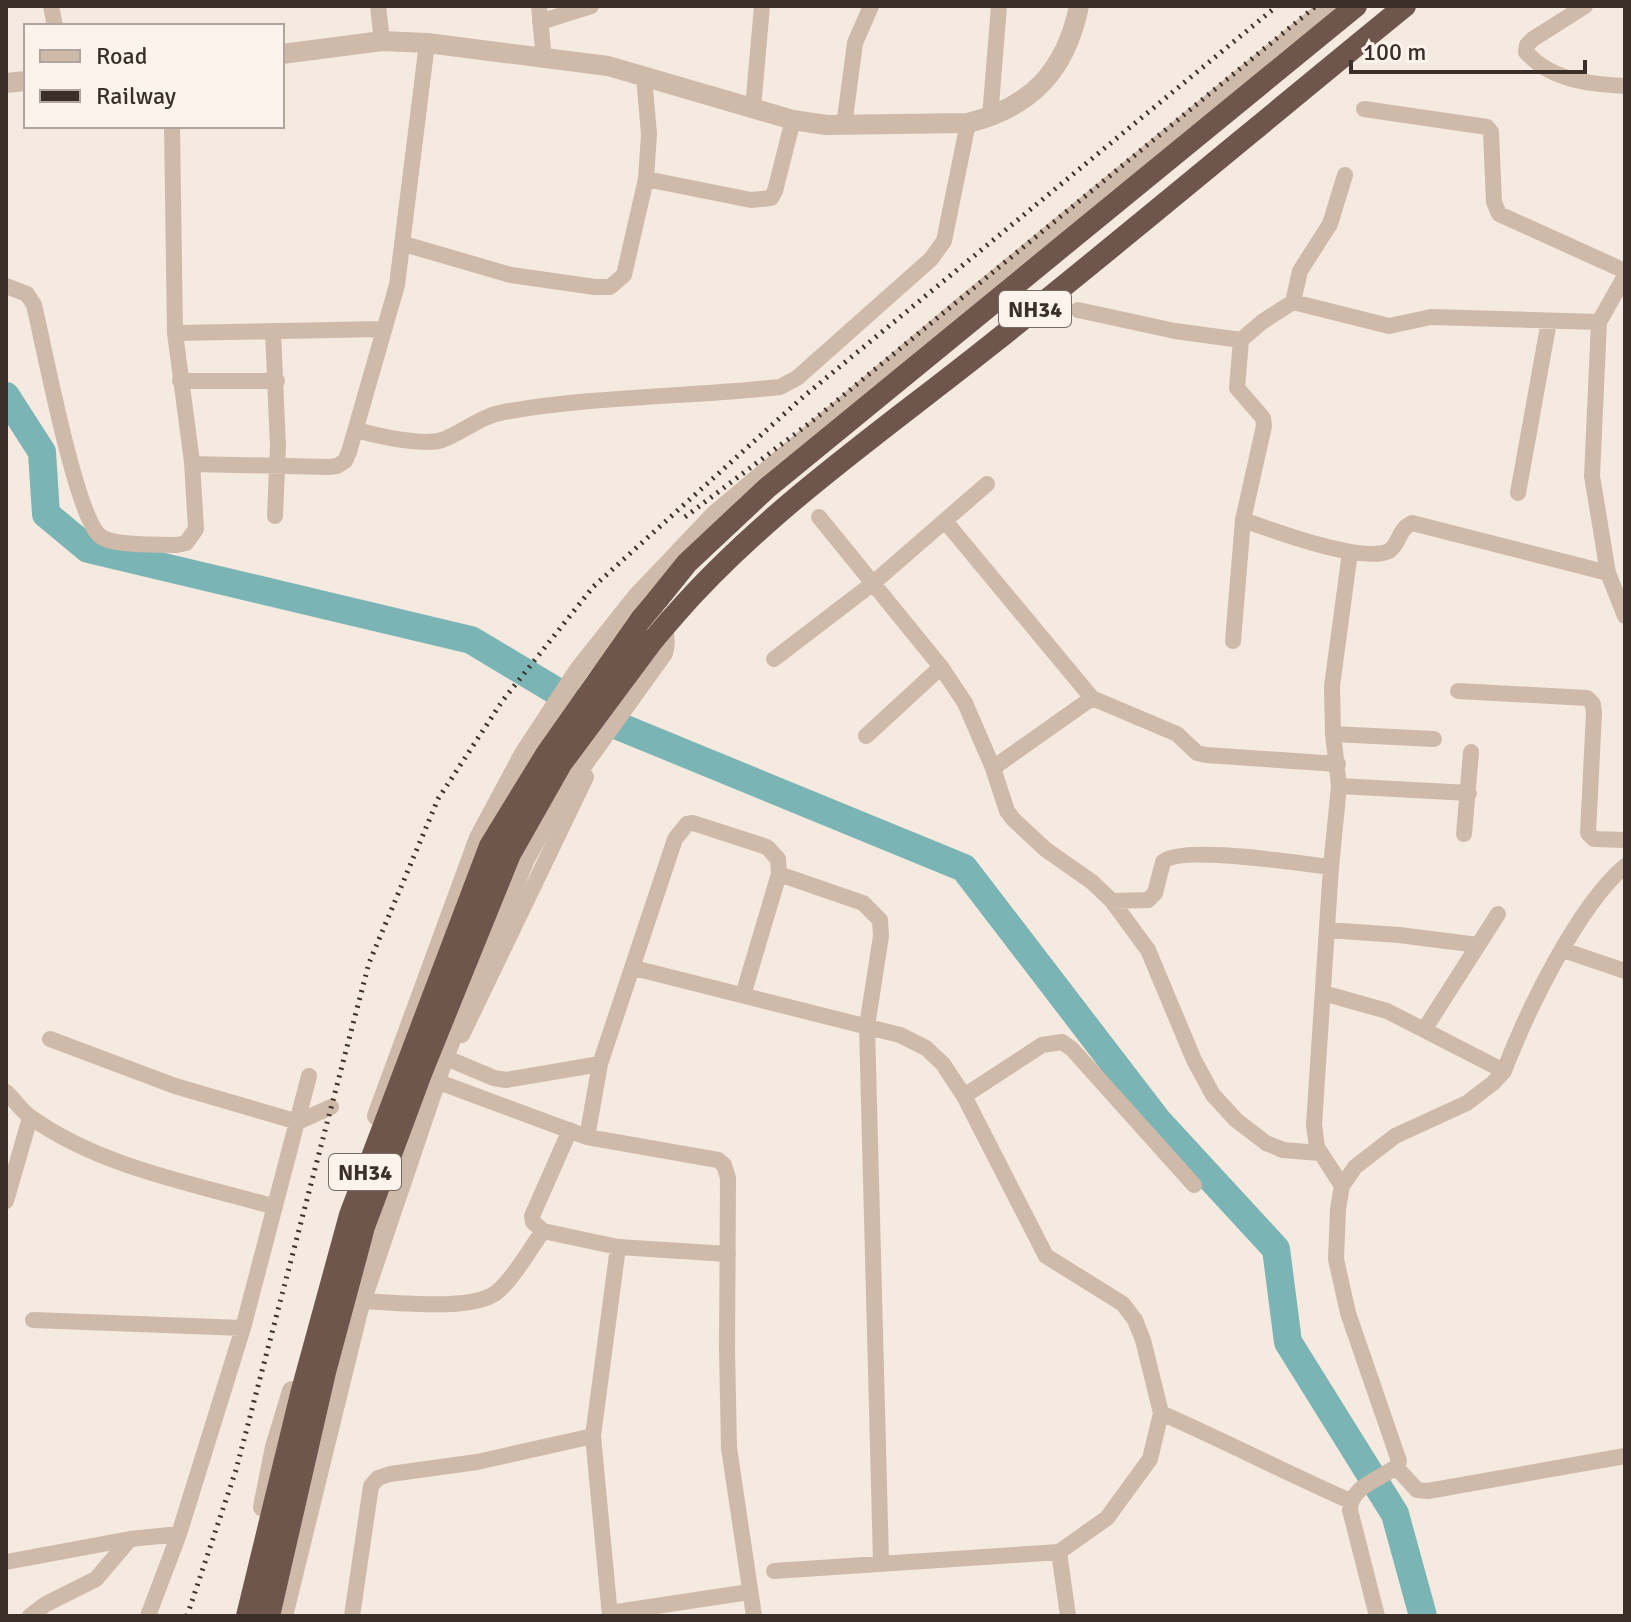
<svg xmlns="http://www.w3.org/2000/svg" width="1631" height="1622" viewBox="0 0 1631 1622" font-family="Signika,sans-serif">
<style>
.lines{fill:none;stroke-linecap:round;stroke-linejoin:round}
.river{stroke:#7bb4b5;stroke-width:28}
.minor{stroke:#cfb9a9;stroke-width:16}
.tertiary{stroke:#cfb9a9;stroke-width:20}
.trunk{stroke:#6e564c;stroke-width:22}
.rail{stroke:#3b2f2a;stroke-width:5;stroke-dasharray:2 6;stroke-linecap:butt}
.trunk-bridge{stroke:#6e564c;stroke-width:22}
.labels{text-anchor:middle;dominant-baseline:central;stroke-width:8;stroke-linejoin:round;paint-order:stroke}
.shield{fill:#fcf4ec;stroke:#756a64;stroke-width:2}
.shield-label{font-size:22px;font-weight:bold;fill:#3b2f2a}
</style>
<rect width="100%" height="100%" fill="#f5eadf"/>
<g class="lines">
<!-- river -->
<path class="river" d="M6 396 42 452 46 514 88 549 471 640 606 721 964 868 1158 1121 1276 1249 1288 1342 1395 1514 1423 1616"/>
<!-- minor -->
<path class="minor" d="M51 6 55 26
M378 6 382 41
M539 6 544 60
M1585 6 1533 39 1527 45 1526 52C1551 81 1590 84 1625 86
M540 22 591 6
M753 108 762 6
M1364 109 1487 127 1491 132 1494 202 1499 214 1625 271
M990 117 999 6
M844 126 855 43 871 6
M646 179 751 200 771 198 775 191 793 120
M404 244 511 275 595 287H610L624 275 646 179 649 134 644 77
M1625 276 1599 322 1592 476 1608 573 1625 616
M6 286 27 294 34 305C44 346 75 512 99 535 111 547 159 544 177 545L186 543 196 529 192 462 175 333 172 126
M1293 302 1300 271 1330 224 1345 175
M1078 310 1175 331 1241 340
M273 331 278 447 275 516
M175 333 384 329
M180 381H277
M357 430C377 436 423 446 442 440 464 432 480 416 504 412 595 396 688 397 780 387L797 378 931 259 944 241 968 123
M192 464 329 467 337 466 345 461 349 452 397 285 427 43
M1518 493 1549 321
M819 517 941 667 965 703 993 768 1007 811 1013 819 1045 849 1092 882 1112 901 1148 950 1194 1060 1213 1095 1236 1120 1266 1143 1283 1150 1320 1153
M1243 520C1272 530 1362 564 1389 551 1400 544 1398 529 1412 523L1608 573
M945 521 1092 698 1177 734 1197 753 1206 755 1338 764
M1233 641 1243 520 1264 426 1263 418 1237 388 1241 340 1262 322 1293 302 1389 326 1431 317 1599 322
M774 659 872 584 987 484
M1458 691 1587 698 1593 704 1594 713 1588 833 1594 839 1625 840
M1333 734 1434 739
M866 736 941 667
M993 768 1092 698
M1339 786 1469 793
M1464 834 1471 752
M779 874 863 903 880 920 881 936 867 1026 881 1562
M1112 901 1148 900 1155 893 1163 862C1180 844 1302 864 1331 867
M1327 930 1399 935 1478 945
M1563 950 1625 971
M634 968 900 1035 926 1048 943 1064 964 1096 1046 1256 1123 1304 1135 1320 1143 1340 1161 1413 1150 1459 1107 1518 1059 1552 774 1571
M1323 993 1387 1011 1504 1071
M1424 1030 1498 914
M462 1035 586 777
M50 1039 175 1086 298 1122 331 1107
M444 1057 494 1078 506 1080 600 1064
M436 1081 587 1137 718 1160 724 1165 728 1178 727 1350 729 1448 754 1616
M6 1092C15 1100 22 1112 32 1118 100 1167 196 1184 275 1207
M964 1096 1042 1045 1062 1042 1072 1049 1194 1185
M570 1130 532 1216 533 1222 543 1231 618 1247 593 1436 610 1616
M587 1137 600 1064 675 839 687 824 693 823 767 847 778 859 779 874 743 995
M1342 1186 1317 1147 1314 1125 1331 867 1339 786 1333 734 1332 686 1350 552
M6 1201 30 1118
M618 1247 728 1254
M361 1301C394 1302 473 1312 497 1292 514 1278 530 1249 543 1231
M33 1320 243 1328
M1161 1413C1225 1441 1286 1473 1350 1501
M1396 1467 1417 1490 1428 1491 1625 1456
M179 1534 243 1328 309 1076
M1059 1552 1068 1616
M6 1562 130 1539 179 1534 148 1616
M610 1613 749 1592
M30 1616 46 1604 96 1579 130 1539
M352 1616 371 1486 378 1478 390 1474 477 1462 593 1436
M1377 1616 1350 1510C1350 1487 1380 1479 1396 1467L1399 1461 1348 1313 1336 1259 1338 1209 1342 1186 1355 1167 1395 1136 1467 1103 1493 1083 1504 1071C1527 1011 1577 907 1625 866"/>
<!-- tertiary -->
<path class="tertiary" d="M282 54 382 41 427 43 608 66 793 120 826 125 968 123C1032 107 1066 70 1079 6
M6 83 26 81
M377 1116 479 838 524 754 579 670 637 597 715 515 779 461 961 308 1330 6
M263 1507 275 1447 292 1391
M283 1616 358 1311 444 1057 525 859 558 799 663 653C667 640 664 628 654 617"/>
<!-- trunk -->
<path class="trunk" d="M658 599 687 563 767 488 1356 6
M672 618C763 513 880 433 988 347 1129 235 1266 119 1405 6
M247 1616 301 1394 350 1215 490 846 547 753 642 618
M269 1616 325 1372 364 1227 422 1071 510 854 561 764 654 639"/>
<!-- rail -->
<path class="rail" d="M685 517 811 422 1316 6
M187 1616 236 1470 369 963 438 799 503 700 593 587 803 397 1277 6"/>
<!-- trunk-bridge -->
<path class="trunk-bridge" d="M642 618 658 599
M654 639 672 618"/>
</g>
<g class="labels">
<!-- shield labels -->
<g class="shield">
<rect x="999" y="291" width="72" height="36" rx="6"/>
<rect x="329" y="1154" width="72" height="36" rx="6"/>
</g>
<g class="shield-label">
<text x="1035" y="309">NH34</text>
<text x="365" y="1172">NH34</text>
</g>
</g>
<!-- border -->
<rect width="1631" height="1622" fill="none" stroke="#3b2f2a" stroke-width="16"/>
<!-- legend -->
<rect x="24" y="24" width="260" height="104" fill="#fcf4ec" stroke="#afa59e" stroke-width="2"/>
<rect x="40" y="50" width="40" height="12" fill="#cfb9a9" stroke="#afa59e" stroke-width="2"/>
<text x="96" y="64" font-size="24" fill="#3b2f2a">Road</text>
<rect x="40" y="90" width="40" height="12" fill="#3b2f2a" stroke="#afa59e" stroke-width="2"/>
<text x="96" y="104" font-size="24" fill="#3b2f2a">Railway</text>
<!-- scale -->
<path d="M1351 60v12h234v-12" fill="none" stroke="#3b2f2a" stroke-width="4"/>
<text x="1363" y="60" font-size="24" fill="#3b2f2a" stroke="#fcf4ec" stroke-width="6" paint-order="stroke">100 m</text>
</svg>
